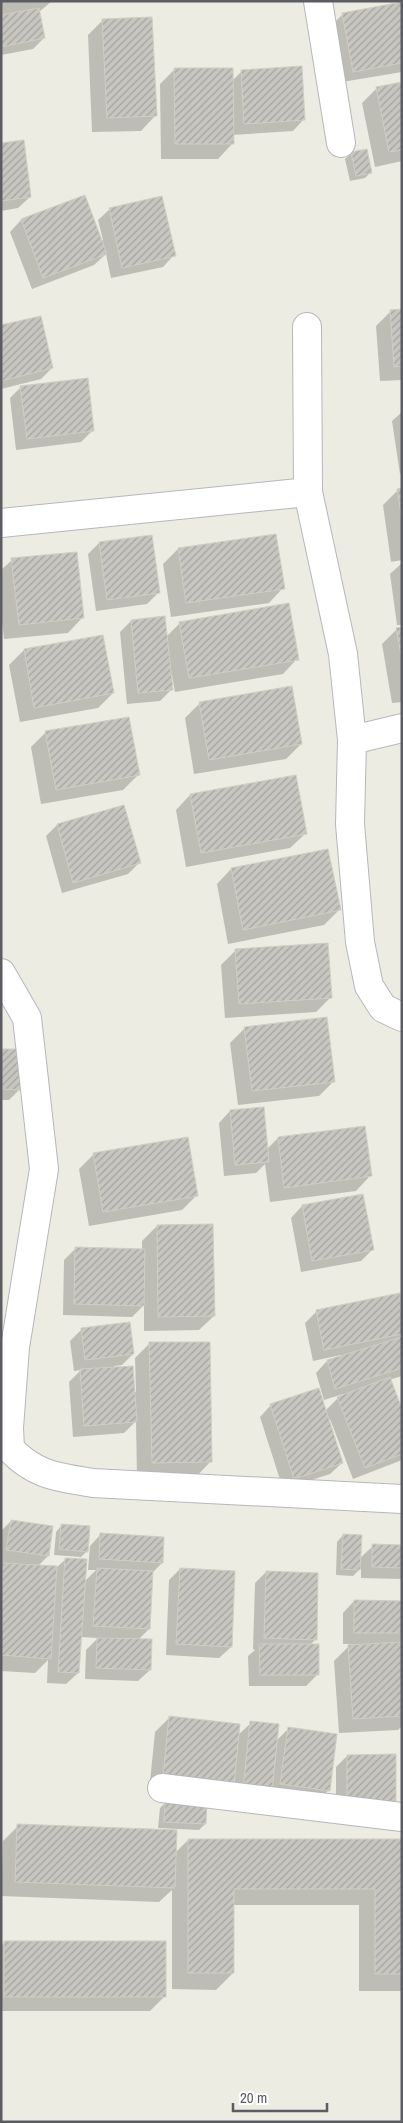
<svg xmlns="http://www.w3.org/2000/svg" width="403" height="2123" viewBox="0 0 403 2123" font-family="'Archivo Narrow',sans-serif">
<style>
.shadow{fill:#0003}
.building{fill:url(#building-hatch);stroke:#d1cec2}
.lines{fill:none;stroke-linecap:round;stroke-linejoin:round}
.minor-casing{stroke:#b5b7bc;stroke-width:30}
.minor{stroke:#fff;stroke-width:28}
</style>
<defs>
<pattern id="building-hatch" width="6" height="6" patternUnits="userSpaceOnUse" patternTransform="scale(1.25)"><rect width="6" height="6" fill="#c8c6c0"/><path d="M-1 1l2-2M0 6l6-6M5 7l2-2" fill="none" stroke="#a5a49f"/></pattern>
</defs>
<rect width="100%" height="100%" fill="#edece3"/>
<!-- shadow -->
<path class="shadow" d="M1 1H52L39 12 44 38 33 49 1 55Z
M402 3V72L342 82 331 26 343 14Z
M103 20 155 116 141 131 92 132 88 35Z
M175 69 232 81 241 72 304 119 293 131 232 135V144L218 159H161L160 84Z
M402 83V161L375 167 362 103 377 88Z
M1 144 30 197 18 208 1 211Z
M351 153 371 172 365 178 350 181 345 159Z
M110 209 174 255 163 267 111 278 106 254 94 265 32 289 10 232 21 220 101 241 103 240 98 220Z
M391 311H402V380L380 381 376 326Z
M1 327 52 368 41 379 1 389Z
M21 387 93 430 81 442 16 450 10 398Z
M402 412V473L400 474 392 421Z
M402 489V560L391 562 383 505 398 490Z
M275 535 283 588 269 603 171 617 163 564 178 549Z
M99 543 159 592 147 604 96 611 88 554Z
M12 560 82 618 68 633 4 639 1 613V570Z
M402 563V625H397L390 574Z
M131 621 166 637 180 623 297 659 283 674 175 692 172 675H170L171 690 160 701 127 704 120 632Z
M402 628V702L392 703 382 644 397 629Z
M24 650 113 693 98 708 20 722 9 665Z
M200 703 301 744 286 759 194 774 185 718Z
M46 732 138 775 123 790 41 804 31 747Z
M190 795 305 834 290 848 186 867 176 810Z
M57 825 139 863 128 874 62 893 46 836Z
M231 869 339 910 324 925 228 944 217 884Z
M236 950 331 997 316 1012 225 1018 221 965Z
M245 1028 334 1081 319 1096 238 1105 230 1043Z
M1 1050 20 1089 9 1100H1Z
M230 1111 267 1149 278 1138 370 1176 356 1191 270 1202 265 1164 256 1173 224 1176 219 1123Z
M94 1154 197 1195 182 1210 89 1226 79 1169Z
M302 1206 372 1250 361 1261 301 1272 291 1218Z
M157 1226 214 1316 199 1330 144 1331V1305L132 1317 63 1315 64 1260 75 1249 142 1250V1241Z
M399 1295 402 1309 400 1338H402V1376L389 1380 402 1412V1460L353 1479 330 1419 328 1420 342 1463 330 1474 283 1489 260 1417 271 1405 325 1411 338 1398 344 1396 343 1394 324 1400 316 1373 327 1361 342 1357 341 1355 313 1361 305 1323 317 1311Z
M82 1329 133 1354 122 1365 114 1366 134 1392H136L135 1358 150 1343 210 1462 196 1477 137 1478 136 1421 124 1433 73 1437 69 1382 81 1370 74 1371 70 1341Z
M11 1521 48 1556 38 1566 57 1567 66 1559 84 1582 96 1570H88L90 1546 101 1534 162 1563 152 1573 149 1629 138 1640 150 1670 138 1681 85 1679 86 1650 98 1638 80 1637 78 1673 66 1684 47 1683 48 1660 35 1673 1 1671V1531Z
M62 1525 87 1551 81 1557 54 1555 56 1532Z
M343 1535 359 1559 373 1546 402 1547V1579L361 1578V1568L353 1576 336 1575 337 1542Z
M180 1569 231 1647 219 1658 166 1655 169 1580Z
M266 1572 315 1640 310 1645 318 1674 306 1686H249L248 1656 255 1650 253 1649 255 1583Z
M354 1601 402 1602V1726L398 1730 339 1733 334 1661 351 1644H343V1613Z
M170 1717 238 1735 251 1723 276 1741 288 1729 329 1790 317 1801 218 1799 149 1792 155 1732Z
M395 1755 336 1818V1767L347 1756Z
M166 1802 205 1824 199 1830 158 1828 160 1808Z
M18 1826 175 1853 188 1840H402V1991H359V1905H233V1973L216 1990 172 1989V1890L159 1902 1 1896 3 1841Z
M5 1942 165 1996 150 2011H1V1946Z"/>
<!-- building -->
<path class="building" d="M402 2V63L353 72 342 13Z
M39 8 45 38 1 47V15Z
M152 17 157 116 107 118 102 19Z
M302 66 305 120 244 124 241 70Z
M174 68H233L234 144H175Z
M402 82V150L389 152 376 87Z
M24 140 31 197 1 201V143Z
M367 149 372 173 356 176 351 152Z
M85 195 107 254 43 278 21 219Z
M162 196 176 256 122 268 109 208Z
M402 309V366L394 367 390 310Z
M41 316 53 368 1 381V325Z
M88 378 94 431 27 439 20 386Z
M402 488V520L397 489Z
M276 534 285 589 186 603 178 548Z
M152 535 160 593 107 600 99 542Z
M77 552 84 618 19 625 11 558Z
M289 603 299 660 189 678 179 622Z
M165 616 173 690 138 693 131 620Z
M402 627V660L396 628Z
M103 635 114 693 34 708 24 649Z
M292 686 302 744 209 760 199 702Z
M129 717 140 775 56 790 45 731Z
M296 775 307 834 201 853 190 794Z
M124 805 141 863 73 883 57 824Z
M328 849 341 910 243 930 231 868Z
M328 943 332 998 239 1004 235 949Z
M327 1017 335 1082 252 1091 244 1027Z
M1 1049H22L21 1090 1 1089Z
M264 1107 269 1162 235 1165 230 1110Z
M365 1126 372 1176 284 1188 278 1137Z
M188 1137 198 1196 103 1212 93 1153Z
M363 1194 374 1250 312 1261 302 1205Z
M213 1224 215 1316 158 1317 157 1225Z
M75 1247 145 1249 144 1306 74 1304Z
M400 1293 402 1334 324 1350 316 1310Z
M130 1322 134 1354 85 1360 81 1328Z
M402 1337V1368L335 1389 327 1360Z
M149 1342H210L212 1462 152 1463Z
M133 1366 137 1422 84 1426 80 1369Z
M390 1377 402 1409V1454L365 1468 337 1397Z
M319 1388 343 1463 294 1479 270 1404Z
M11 1520 53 1526 49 1556 6 1550Z
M61 1524 90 1526 88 1552 59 1549Z
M100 1533 164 1537 163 1563 99 1559Z
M343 1534 362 1535 360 1570 341 1569Z
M372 1544 402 1545V1568L372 1567Z
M65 1558 87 1559 79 1673 58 1672Z
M1 1563 57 1566 51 1659 1 1655Z
M97 1568 153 1571 150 1629 93 1626Z
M180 1568 235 1571 232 1647 176 1644Z
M266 1571 318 1573 317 1640 264 1638Z
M354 1600 402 1601V1633H354Z
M97 1638 152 1639 151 1670 96 1668Z
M402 1642V1716L353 1719 348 1645Z
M259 1644H319V1675H260Z
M169 1716 240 1724 234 1785 163 1777Z
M250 1721 279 1724 272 1792 243 1790Z
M288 1727 337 1734 330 1791 280 1784Z
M396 1754V1806L347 1807V1755Z
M165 1800 207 1802 206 1824 164 1822Z
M17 1824 177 1830 175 1888 15 1882Z
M188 1839H402V1974H375V1889H234V1973H188Z
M4 1941H166V1997H4Z"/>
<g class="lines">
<!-- minor casing -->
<g class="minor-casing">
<path id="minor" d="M318 1 341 143
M307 327 308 492
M1 523 308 492 343 654 352 740 350 824 360 942 369 986 383 1008 402 1017
M352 740 402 728
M1 973 27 1018 44 1169 15 1347 9 1428 10 1449C36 1476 58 1477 93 1483L402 1499
M162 1788 402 1817"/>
</g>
<!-- minor -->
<use href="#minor" class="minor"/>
</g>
<!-- border -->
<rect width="403" height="2123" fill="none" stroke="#5b5d62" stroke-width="5"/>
<!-- scale -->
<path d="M233 2103v8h94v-8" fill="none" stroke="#5b5d62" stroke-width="2.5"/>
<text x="240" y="2103" font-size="15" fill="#5b5d62" stroke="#ffffff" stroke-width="4" paint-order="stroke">20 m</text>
</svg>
